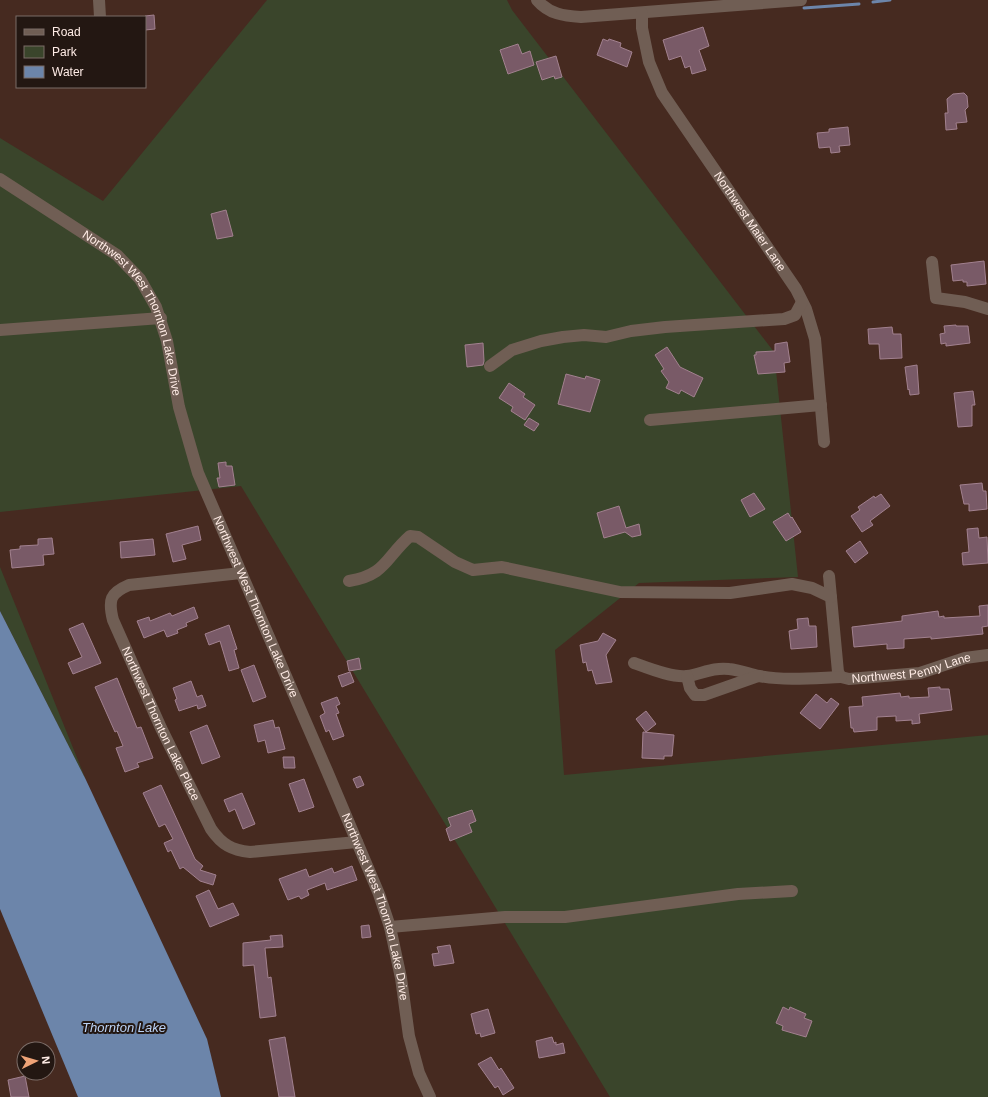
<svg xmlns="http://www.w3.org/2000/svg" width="988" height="1097" viewBox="0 0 988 1097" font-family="Arial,sans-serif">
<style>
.green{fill:#3a452b}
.water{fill:#6c85aa}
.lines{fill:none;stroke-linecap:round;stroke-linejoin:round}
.stream{stroke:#6c85aa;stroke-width:3}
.building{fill:#795a67;stroke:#a2818f}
.minor{stroke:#705e54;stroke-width:12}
.labels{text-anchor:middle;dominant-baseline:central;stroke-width:4;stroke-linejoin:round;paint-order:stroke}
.street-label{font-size:12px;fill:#ffece6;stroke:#231712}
.water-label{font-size:13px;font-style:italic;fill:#bbd3f7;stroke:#231712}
</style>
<rect width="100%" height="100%" fill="#462a20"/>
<!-- green -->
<path class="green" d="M267 0H507L512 10 774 352 798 577 639 583 555 650 564 775 988 735V1097H610L241 486 0 512V138L103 201Z
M0 567 86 780 0 611Z"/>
<!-- water -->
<path class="water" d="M0 611 86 780 207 1039 221 1097H78L0 909Z"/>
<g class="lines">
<!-- stream -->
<path class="stream" d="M873 2 890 0
M804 8 859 4"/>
</g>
<!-- building -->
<path class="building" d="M154 15 155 29 145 30V16Z
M703 27 709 46 699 50 706 70 692 74 690 66 685 68 681 56 669 60 663 40Z
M603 39 608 41 609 39 621 43 620 47 632 52 627 67 597 55Z
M518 44 522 54 530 51 534 65 508 74 500 50Z
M556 56 562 77 555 79 554 76 542 80 536 62Z
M964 93 967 96 968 107 965 110 967 122 956 123 957 129 946 130 945 113H948L947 99 953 94Z
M848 127 850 145 839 146 840 152 831 153 830 147 819 148 817 133 829 132V129Z
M226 210 233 236 217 239 211 214Z
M984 261 986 284 967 286V282H963V280L953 281 951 265Z
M956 325V326H968L970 343 946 346V343L941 344 940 334 945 333 944 326Z
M892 327 893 334H901L902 358 880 359 879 344H869L868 329Z
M787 342 790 362 784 363 785 372 758 374 754 355H756V352L775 351V344Z
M483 343 484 361 483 365 467 367 465 345Z
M667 347 680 367 703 378 694 397 681 390 679 394 666 388 669 382 661 371 664 369 655 355Z
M917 365 919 394 910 395 909 389 908 390 905 367Z
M566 374 585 379 586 376 600 380 590 412 558 404Z
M509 383 525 394 523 397 535 405 525 420 511 411 513 407 499 398Z
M973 391 975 405H972V426L958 427 954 393Z
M529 418 539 424 534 431 524 425Z
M226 462V466H232L235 485 219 487 217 478H220L218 463Z
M982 483 983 491H986L987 509 969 511V504H964L960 485Z
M754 493 765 509 750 517 741 500Z
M881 494 890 506 870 521 873 525 862 532 851 516 860 510 858 507 874 496 875 498Z
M619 506 626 528 639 524 641 535 632 537 625 532 604 538 597 513Z
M788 513 791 518 792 517 801 532 786 541 773 522Z
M198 526 201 540 182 545 186 559 173 562 166 534Z
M978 528 979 538 987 537 988 563 963 565 962 553 969 552 967 529Z
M52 538 54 554 43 555 44 565 12 568 10 550 20 549V546L38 545V539Z
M153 539 155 555 121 558 120 542Z
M860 541 868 553 855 563 846 551Z
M988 605V626L982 627 983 634 931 639V637L904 639V648L887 649V644L854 647 852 627 902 621V616L938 611 939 617 944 616V618L980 616 979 606Z
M194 607 198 618 186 623 187 626 177 630 178 633 167 637 164 630 144 638 137 621 149 617 150 621 170 613 172 616Z
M808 618 809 626H816L817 647 791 649 789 631 798 629 797 619Z
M83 623 101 663 73 674 68 663 82 657 69 629Z
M229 625 237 649 234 650 239 668 229 671 220 641 209 645 205 634Z
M603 633 616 640 606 655 612 682 596 684 592 670 588 671 586 662 583 663 580 645 598 641Z
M359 658 361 669 349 671 347 661Z
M254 665 266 697 253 702 241 670Z
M350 672 354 682 342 687 338 676Z
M117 678 137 728 141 727 153 758 137 763 139 767 125 772 116 748 123 746 117 731 115 732 95 687Z
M191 681 197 697 202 695 206 706 198 709 197 705 179 711 175 700 177 699 173 688Z
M940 687V689H949L952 710 919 714 920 723 912 724V720L896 721V716L877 717V730L854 732 853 728H851L849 707 863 706 862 697 900 693 901 697 909 696V698L929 697 928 688Z
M816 694 827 703 831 698 839 704 820 729 800 713Z
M337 697 340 704 336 706 339 713 336 714 344 736 333 740 329 730 326 732 320 716 325 713 321 703Z
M646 711 656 724 646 732 636 719Z
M273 720 275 728 279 727 285 749 268 753 265 740 258 742 254 725Z
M207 725 220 757 202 764 190 732Z
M643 732 674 735 672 756H664V759L642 758Z
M283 757H294L295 768H284Z
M360 776 364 785 357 788 353 779Z
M304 779 314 807 299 812 289 784Z
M161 785 195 859 203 866 200 870 216 875 213 885 200 881 183 867 180 869 171 850 168 852 164 843 173 839 165 824 159 827 143 793Z
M242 793 255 824 243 829 235 809 229 812 224 800Z
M472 810 476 821 469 824 472 832 450 841 446 829 451 826 448 818Z
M352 866 357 880 327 890 325 883 307 890 309 895 301 899 299 896 288 900 279 879 306 869 309 877 332 868 334 873Z
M209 890 218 909 233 903 239 915 210 927 196 896Z
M369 925 371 937 362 938 361 926Z
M282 935 283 947 265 948 268 978 271 977 276 1016 260 1018 254 965 243 966V943L271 940 270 936Z
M450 945 454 963 434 966 432 954 439 953 437 947Z
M783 1007 789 1010 790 1007 806 1014 804 1018 812 1021 806 1037 782 1030 783 1026 776 1023Z
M488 1009 495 1033 481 1037 480 1033 476 1034 471 1014Z
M285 1037 295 1097H279L269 1040Z
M552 1037 554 1043 556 1042V1045L563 1043 565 1053 539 1058 536 1041Z
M491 1057 499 1070 501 1068 514 1088 503 1095 498 1086 495 1088 478 1064Z
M25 1076 29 1097H11L8 1080Z"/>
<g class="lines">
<!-- minor -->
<g class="minor">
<path d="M99 0 100 17"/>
<path d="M537 0C549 14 564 16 581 17L801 0"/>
<path id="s1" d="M642 13V28L649 62 662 93 796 289 806 309 815 339 824 442"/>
<path id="s2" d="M0 179 117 255 140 279 156 307 167 341 179 407 198 473 327 771 379 894 390 927 401 978 409 1036 419 1073 430 1097"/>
<path d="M932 262 936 298 965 302 988 309"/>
<path d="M0 330 161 318"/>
<path d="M490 366 512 350 541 341 563 337 584 335 606 337 631 331 665 327 784 319 795 315 802 302"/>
<path d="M650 420 821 405"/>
<path id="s3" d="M241 573 129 585C110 593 108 600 113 620L161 728 211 829C222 845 232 850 250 852L357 842"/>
<path id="s4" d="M829 576 838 672 841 677 849 679 920 673 965 658 988 655"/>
<path d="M349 581C386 575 385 558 410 536L418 537 455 562 473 570 502 567 620 592 730 593 792 584 812 588 831 597"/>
<path d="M634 663C648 668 672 678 687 676 702 674 712 667 729 669 740 670 749 674 759 676 785 681 815 678 841 677"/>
<path d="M687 676 690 688 695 695H704L758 676"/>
<path d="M390 927 505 917H565L738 894 792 891"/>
</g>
</g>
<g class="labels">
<!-- street labels -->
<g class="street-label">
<text stroke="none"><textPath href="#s1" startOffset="239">Northwest Maier Lane</textPath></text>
<text stroke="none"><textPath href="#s2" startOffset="198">Northwest West Thornton Lake Drive</textPath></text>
<text stroke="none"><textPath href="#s2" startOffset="522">Northwest West Thornton Lake Drive</textPath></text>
<text stroke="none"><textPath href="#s4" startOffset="174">Northwest Penny Lane</textPath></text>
<text stroke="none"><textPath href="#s3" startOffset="271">Northwest Thornton Lake Place</textPath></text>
<text stroke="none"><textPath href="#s2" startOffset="846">Northwest West Thornton Lake Drive</textPath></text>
</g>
<!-- water labels -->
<g class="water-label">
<text x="124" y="1027">Thornton Lake</text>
</g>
</g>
<!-- legend -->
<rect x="16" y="16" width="130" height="72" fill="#231712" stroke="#7b6c67"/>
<rect x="24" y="29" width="20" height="6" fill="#705e54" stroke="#7b6c67"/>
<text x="52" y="36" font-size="12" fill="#ffece6">Road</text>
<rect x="24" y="46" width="20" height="12" fill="#3a452b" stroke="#7b6c67"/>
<text x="52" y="56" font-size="12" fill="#ffece6">Park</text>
<rect x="24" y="66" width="20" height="12" fill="#6c85aa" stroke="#7b6c67"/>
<text x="52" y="76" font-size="12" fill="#ffece6">Water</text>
<!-- north arrow -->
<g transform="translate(36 1061) rotate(85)"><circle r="19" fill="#231712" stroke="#7b6c67"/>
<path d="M0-3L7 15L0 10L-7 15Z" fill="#efa377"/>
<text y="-6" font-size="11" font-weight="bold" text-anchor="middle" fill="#ffece6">N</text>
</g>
</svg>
